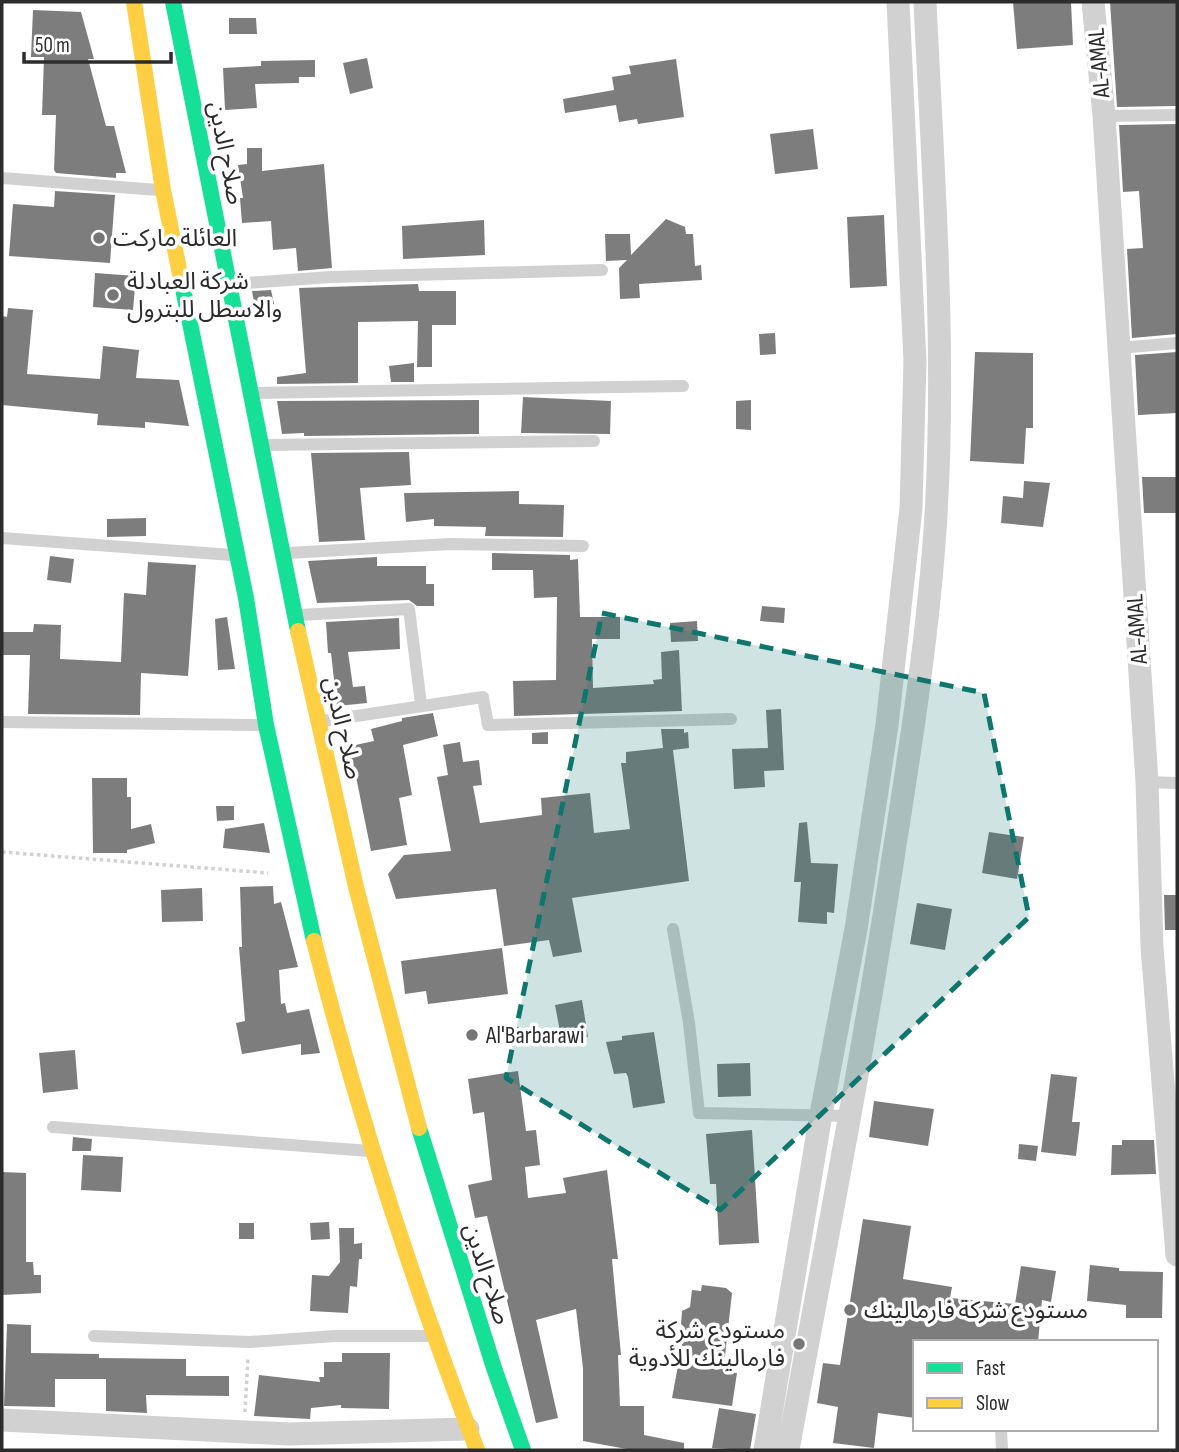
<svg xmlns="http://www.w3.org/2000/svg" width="1179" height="1452" viewBox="0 0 1179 1452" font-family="'Sofia Sans Condensed','Noto Sans Arabic',sans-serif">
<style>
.building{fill:#7d7d7d}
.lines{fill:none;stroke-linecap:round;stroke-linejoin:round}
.path{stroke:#d1d1d1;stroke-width:3.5;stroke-dasharray:3.5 3.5;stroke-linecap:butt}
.lane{stroke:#d1d1d1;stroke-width:12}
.street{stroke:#d1d1d1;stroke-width:23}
.fast{stroke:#16e098;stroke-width:16}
.slow{stroke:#ffcf43;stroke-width:16}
.marked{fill:#0f766e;fill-opacity:0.2;stroke:#0f766e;stroke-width:5;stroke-dasharray:14 9;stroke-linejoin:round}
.poi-dot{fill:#767676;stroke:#fff;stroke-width:2.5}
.labels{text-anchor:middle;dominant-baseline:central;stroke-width:7;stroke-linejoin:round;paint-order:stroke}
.street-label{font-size:24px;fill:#2c2c2c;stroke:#fff}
.poi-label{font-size:24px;fill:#2c2c2c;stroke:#fff;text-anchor:start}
</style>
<rect width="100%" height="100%" fill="#fff"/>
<!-- building -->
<path class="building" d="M1013 2H1071L1073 45 1017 49Z
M1110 2H1176L1177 106 1117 107Z
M33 10 81 12 94 59H88L106 126H114L126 173H116V178L56 173 54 170 56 115H42L44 57H31Z
M229 18H256L257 34H229Z
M367 58 373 88 350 94 343 63Z
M676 59 684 117 638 124 637 119 619 122 616 105 565 113 563 99 614 90 612 77 631 74 629 66Z
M315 60V77H299V83L255 84 257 108 225 110 223 68 261 66V61Z
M1177 124V334L1132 338 1127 249 1143 248 1139 191 1123 192 1119 125Z
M813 129 818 169 775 174 770 134Z
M247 148H262V171L324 164 332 268 298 271 296 248 273 250 271 221 242 223 240 198H243L238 165 247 164Z
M55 191 115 195 110 263 9 256 13 204 54 207Z
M884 215 887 286 850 288 847 217Z
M666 219 685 227 686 234H693L695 266 701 265 702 280 639 284 640 298 620 299 619 268 627 260 606 261 605 234H630L631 255Z
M484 220 485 255 403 259 402 226Z
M95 273 136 276 133 310 93 307Z
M418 284 419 291H456V325H432V367H417L418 321 358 322V383L277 384V377L306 373 299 288Z
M271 290 274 304 255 308 252 291Z
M8 308 33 310 27 374 100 379 103 346 139 350 136 378 179 380 189 426 145 422V428L97 425 98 414 2 405V316L7 317Z
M775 333 776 354 760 355 759 334Z
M975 352 1033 353V428H1026L1024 464 970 461Z
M1177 352V413L1138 415 1135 355Z
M414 363V382H391L389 366Z
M523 397 611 401 610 434 521 433Z
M479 400V434L304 436V433L282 434 277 401Z
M751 400V430L736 429V401Z
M409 452 411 485 360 488 365 540 319 542 311 453Z
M1142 477H1177V513H1144Z
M1024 481 1050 483 1043 527 1001 523 1003 496 1023 498Z
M519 491V504L564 505 563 537 485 536 486 527 434 526V519L406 522 404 493Z
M146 518V536L107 537V519Z
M492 553 570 555V560L578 559 580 617H620V639H592L593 688 654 684 653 680 662 679 661 652 679 650 682 711 514 716 513 681 556 680 557 597 534 598 533 570H492Z
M50 556 74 559 71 583 47 580Z
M377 557V566H426V584H434V606H417L409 600 317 603 308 561Z
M148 562 196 565 188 676 141 673 140 715 28 714 30 655H2V632H33L34 624 61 625 60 659 121 662 124 593 146 595Z
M762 606 785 608 784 623 760 621Z
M227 617 235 669 218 670 215 619Z
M399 618 400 649 348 652 353 687 365 686 367 703 337 706 331 653H328L326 622Z
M697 621 698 641 671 642 670 623Z
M781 709 784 770 764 771 765 787 734 789 732 749 768 748 766 710Z
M433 713 438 736 403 745 412 795 399 798 407 845 371 851 353 762 349 763 346 747 374 741 371 729 402 721V718Z
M661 729H684V733L688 732 689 748 673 750 689 881 572 898 582 952 553 957 549 940 504 946 496 889 396 899 388 874 404 855 451 851 437 777 448 775 443 745 460 742 463 762 479 760 482 785 473 786 480 823 542 815 541 798 590 793 594 833 630 829 621 763H626V752L663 748Z
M548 732V744H532V733Z
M92 778H127V797H131V829L151 824 155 843 127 850V853H93Z
M216 806H234V820L217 821Z
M807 822 811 863 838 864 834 913 827 912V924L798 922 801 882H794L799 823Z
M264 823 270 853 223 848 225 829Z
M989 832 1024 837 1017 879 982 873Z
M273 886 274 904 281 902 298 967 279 970 281 1004 285 1003 287 1013 309 1009 320 1053 301 1055V1044L242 1054 236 1023 245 1021 239 947H242L240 887Z
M202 888 203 921 162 922 161 890Z
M1164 895H1177V930H1165Z
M917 903 952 909 945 950 910 944Z
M502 948 508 994 428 1004 426 991 405 994 401 961Z
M582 1000 588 1037 562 1042 555 1005Z
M654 1032 665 1103 633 1108 628 1077 626 1073 614 1074 606 1042 622 1040V1036Z
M75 1050 78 1089 43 1093 39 1053Z
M750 1063 751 1096 718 1097 717 1064Z
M518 1071 526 1131 536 1130 540 1165 525 1167 528 1198 566 1193 563 1178 607 1170 618 1259H612L621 1355H618L620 1406H644V1435L684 1443V1450H632L583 1441V1368L576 1309 536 1320 558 1418 536 1423 487 1216 475 1218 468 1185 492 1180 484 1112 473 1114 468 1079Z
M1051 1074 1077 1077 1072 1122H1080L1076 1156 1041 1152Z
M874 1101 934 1109 928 1146 869 1137Z
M752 1130 759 1243 719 1245 716 1184H710L706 1134Z
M73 1137 92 1139 91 1151H72Z
M1122 1140H1154L1156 1174 1111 1175 1112 1145H1122Z
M1019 1144 1038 1146 1036 1161 1018 1159Z
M83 1155 123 1157 121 1192 81 1190Z
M2 1172 26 1173V1262H33L34 1275H41V1293L2 1295Z
M863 1219 911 1226 903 1279 952 1287 950 1298 1015 1304 1021 1266 1056 1271 1051 1302 1042 1300 1038 1342H915V1418L878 1413 874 1448 833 1443 838 1407 817 1403 823 1363 840 1365Z
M329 1222 330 1239 311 1240 310 1223Z
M239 1223H254V1239H239Z
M339 1228H354V1244L362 1243V1259H359L357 1287 350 1286 348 1313 310 1311 312 1275 329 1276 340 1262Z
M1090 1265 1119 1268V1271L1163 1272 1162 1318H1126V1305L1087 1301Z
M702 1285 726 1288 732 1293 724 1365 731 1366 730 1372 737 1373 732 1406 672 1398 685 1328 681 1324 682 1311 690 1307 692 1290 701 1291Z
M7 1324 31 1325V1353L99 1354V1358L186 1359V1376H229V1396L146 1395 147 1413 106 1411V1379H55V1407L4 1406Z
M342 1353H390L389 1409 341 1408V1405L311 1408 310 1419 254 1416 259 1375 320 1382 319 1377H324V1362H342Z
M719 1408 756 1414 750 1450 712 1448Z"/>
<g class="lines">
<!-- path -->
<path class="path" d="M2 852 268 873
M245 1412 248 1357"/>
<!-- lane -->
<path class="lane" d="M1104 116 1177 115
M2 178 158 190
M232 284 331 277 602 270
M1119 348 1177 343
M254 393 683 386
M263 445 594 441
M2 538 232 555
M287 553 450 544 583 546
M299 615 409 609 421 704
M323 721 483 697 488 725 731 719
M2 722 262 725
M1147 782 1177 783
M673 929 689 1023 699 1113 849 1116
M53 1127 370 1151
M94 1336 249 1342 335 1336H429
M1001 1429 1002 1450"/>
<!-- street -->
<path class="street" d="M1093 2 1104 116 1147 782 1152 947 1177 1255
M2 1420 289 1434 468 1429
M765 1450 821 1114 856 929 887 725 911 508 915 362 898 2
M788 1450C824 1253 863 1056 893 858 911 744 929 630 936 515 946 344 933 173 925 2"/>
<!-- fast -->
<path class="fast" d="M173 2 298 631
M181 279 246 598 266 725 314 941
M419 1128 494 1368 523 1450"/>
<!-- slow -->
<path class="slow" d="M134 2 163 190 181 279
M298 631 356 887 419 1128
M314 941C358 1114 413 1284 477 1450"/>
</g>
<!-- marked area -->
<path class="marked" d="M602 613 984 693 1029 917 720 1210 506 1078Z"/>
<!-- markers -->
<g class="poi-dot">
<circle cx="99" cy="238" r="7"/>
<circle cx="113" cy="295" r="7"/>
<circle cx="472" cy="1035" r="7"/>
<circle cx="850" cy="1310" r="7"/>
<circle cx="799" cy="1344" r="7"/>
</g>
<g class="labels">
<!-- street labels -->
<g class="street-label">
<text transform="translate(1099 63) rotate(-95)">AL-AMAL</text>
<text transform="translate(226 153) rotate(79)">صلاح الدين</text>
<text transform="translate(1137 629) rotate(-94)">AL-AMAL</text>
<text transform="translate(343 728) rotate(77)">صلاح الدين</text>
<text transform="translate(487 1274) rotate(72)">صلاح الدين</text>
</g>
<!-- poi labels -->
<g class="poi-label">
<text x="113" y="238">العائلة ماركت</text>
<text x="127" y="281">شركة العبادلة<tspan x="127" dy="28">والاسطل للبترول</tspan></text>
<text x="486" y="1035">Al'Barbarawi</text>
<text x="864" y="1310">مستودع شركة فارمالينك</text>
<text x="785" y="1330" text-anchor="end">مستودع شركة<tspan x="785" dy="28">فارمالينك للأدوية</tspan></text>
</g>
</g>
<!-- border -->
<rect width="1179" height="1452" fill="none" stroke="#2c2c2c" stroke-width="7"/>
<!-- legend -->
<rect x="913" y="1340" width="245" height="91" fill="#ffffff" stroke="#ababab" stroke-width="2"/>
<rect x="927" y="1363" width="35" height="10" fill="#16e098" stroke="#ababab" stroke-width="2"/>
<text x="976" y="1375" font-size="21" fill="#2c2c2c">Fast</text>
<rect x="927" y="1398" width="35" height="10" fill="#ffcf43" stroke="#ababab" stroke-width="2"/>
<text x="976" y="1410" font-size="21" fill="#2c2c2c">Slow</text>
<!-- scale -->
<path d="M24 52v10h147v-10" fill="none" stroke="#2c2c2c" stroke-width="3.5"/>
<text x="35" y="52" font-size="21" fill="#2c2c2c" stroke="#ffffff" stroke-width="5" paint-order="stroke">50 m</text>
</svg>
